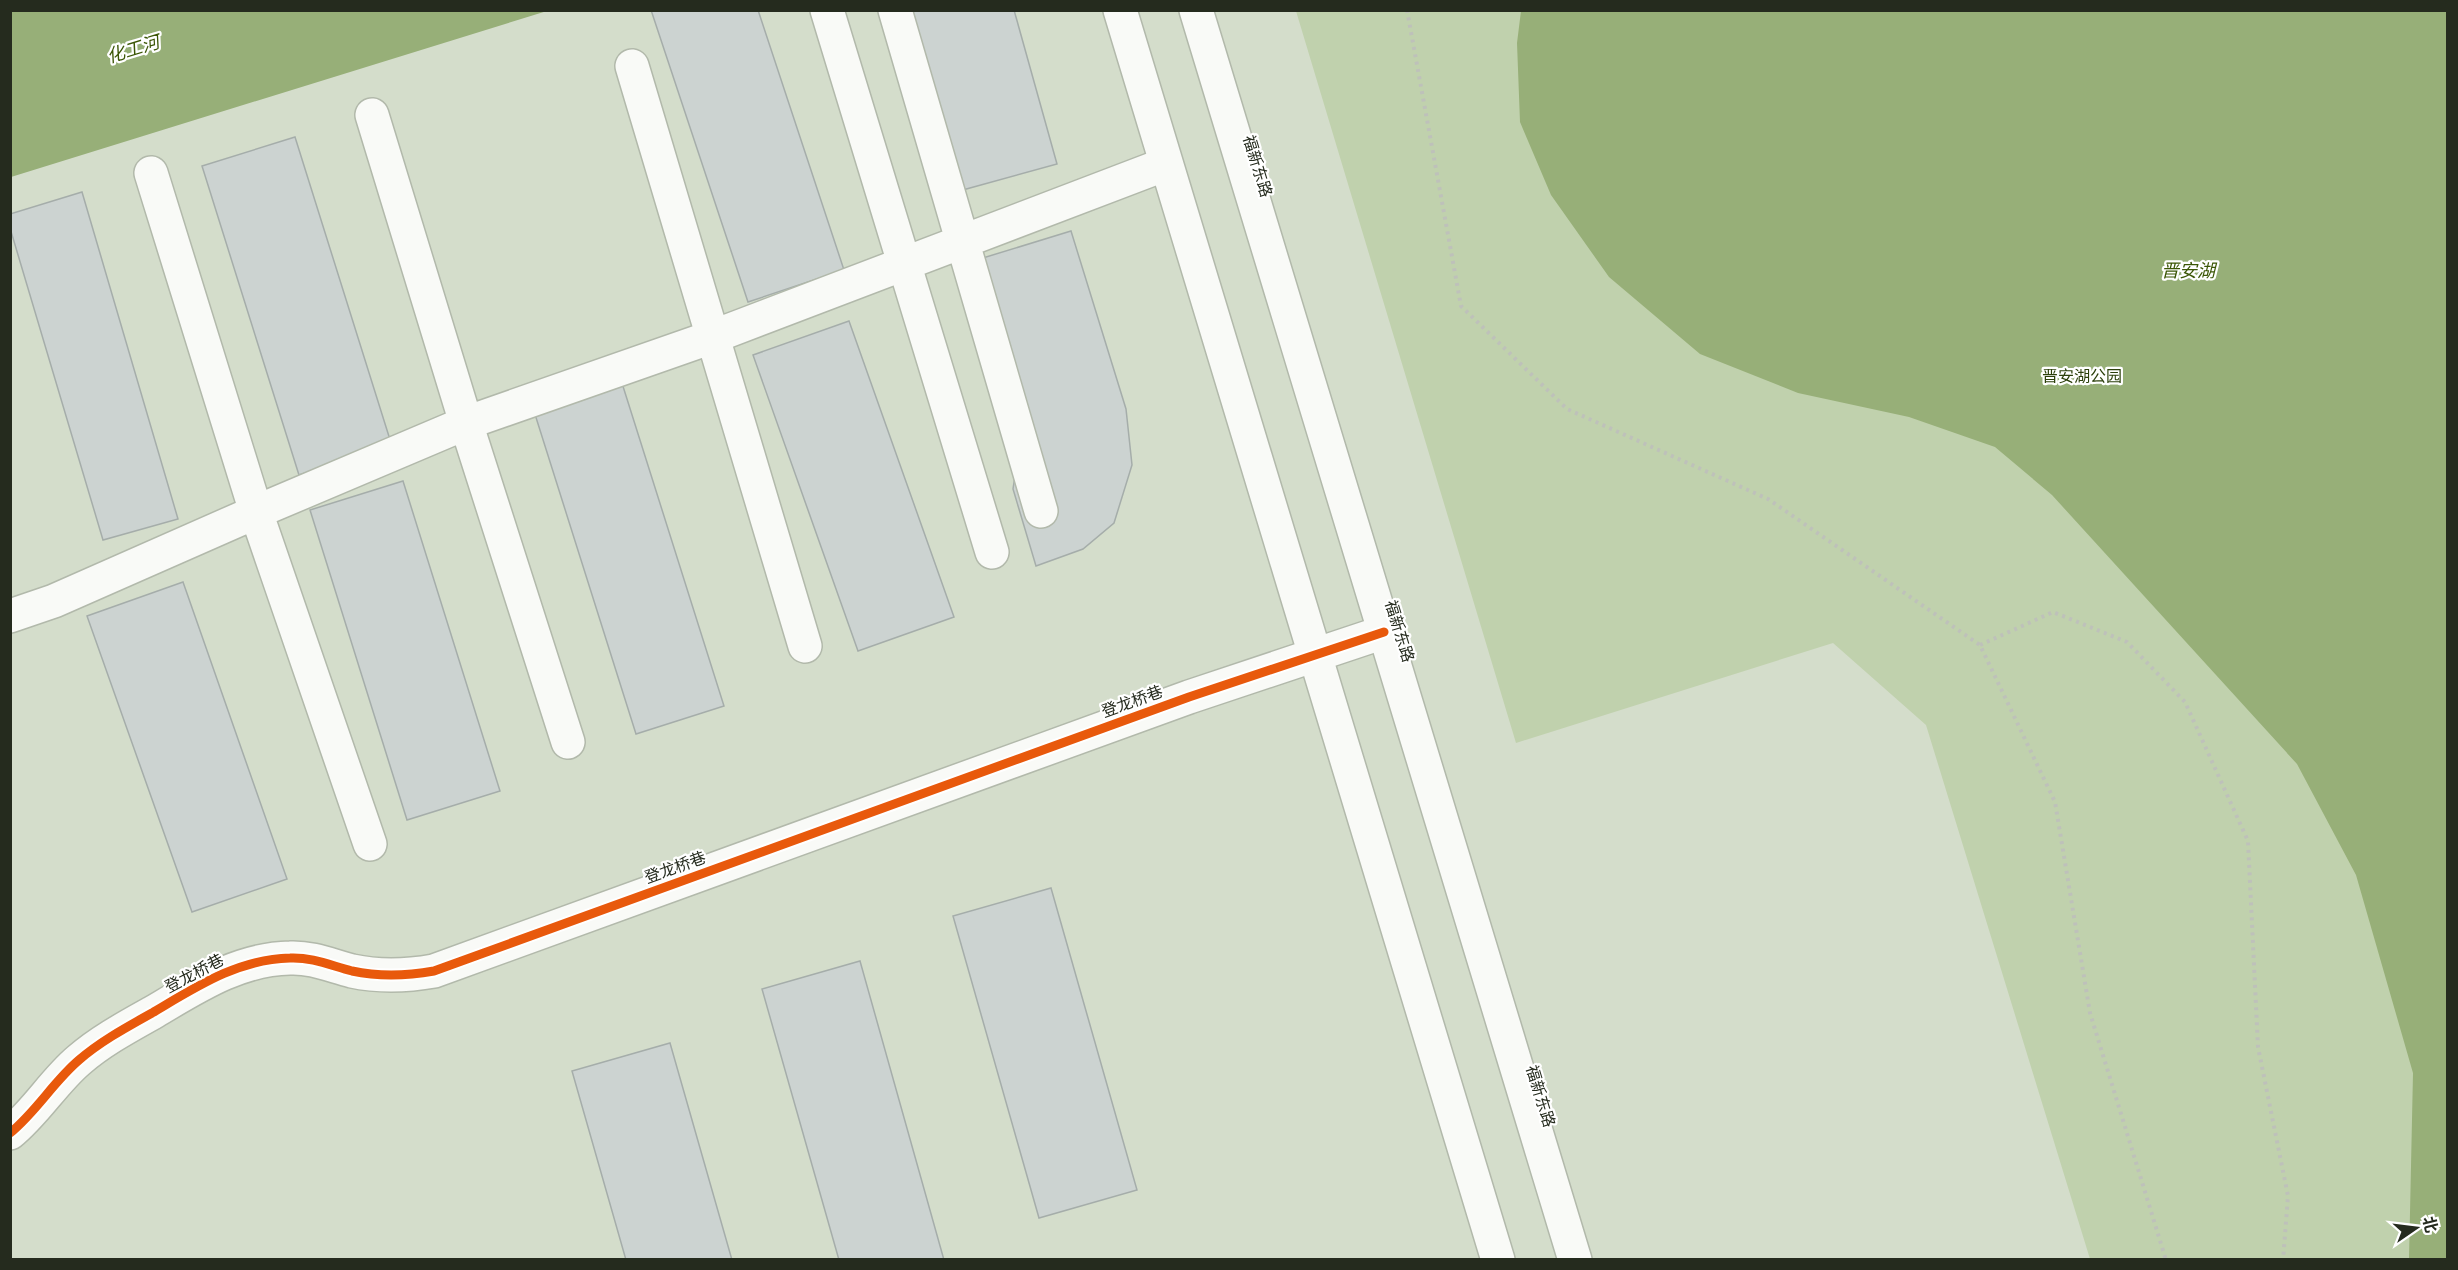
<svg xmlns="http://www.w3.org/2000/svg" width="2458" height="1270" viewBox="0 0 2458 1270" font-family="'PT Sans Narrow','Noto Sans SC',sans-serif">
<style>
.green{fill:#c0d1ad}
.water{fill:#97af78}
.building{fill:#ccd3d1;stroke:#a5adaa;stroke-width:1.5}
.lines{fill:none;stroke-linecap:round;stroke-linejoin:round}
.minor-casing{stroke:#b2b9ab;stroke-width:36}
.major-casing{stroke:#b2b9ab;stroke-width:36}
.path{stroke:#bec1ba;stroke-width:4;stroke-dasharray:3 4.5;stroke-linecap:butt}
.minor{stroke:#f9faf7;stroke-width:33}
.major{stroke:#f9faf7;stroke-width:33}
.cycleway-casing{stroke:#fff;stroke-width:13}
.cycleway{stroke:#e8590c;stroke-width:9}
.labels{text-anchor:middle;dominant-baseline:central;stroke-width:4.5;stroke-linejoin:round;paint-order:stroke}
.street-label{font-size:16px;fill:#252b1e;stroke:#fff}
.park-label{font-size:16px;fill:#2c400b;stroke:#fff}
.water-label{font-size:18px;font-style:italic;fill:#3b5605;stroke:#fff}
</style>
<rect width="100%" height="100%" fill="#d4ddcb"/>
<!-- green -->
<path class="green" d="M1296 11H2447V1259H2090L1926 725 1833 643 1516 743Z"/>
<!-- water -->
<path class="water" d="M11 10H547V11L11 177Z
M1521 11H2447V1259H2409L2413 1073 2356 875 2297 764 2052 495 1995 447 1909 417 1798 393 1700 354 1609 277 1551 195 1520 122 1517 43Z"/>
<!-- building -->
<path class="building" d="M651 10H758L844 270 748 302Z
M908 10H1014L1057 164 959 191Z
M295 137 392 446 299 475 202 166Z
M82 192 178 519 103 540 10 228V214Z
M1071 231 1126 409 1132 465 1114 523 1083 549 1036 566 1013 489 1015 476 960 265Z
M849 321 954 617 858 651 753 355Z
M621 380 724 706 636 734 533 408Z
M403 481 500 791 407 820 310 510Z
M183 582 287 879 192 912 87 616Z
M1051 888 1137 1190 1039 1218 953 916Z
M860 961 944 1260H839L762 989Z
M670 1043 732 1260H626L572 1071Z"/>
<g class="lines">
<!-- minor casing -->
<g class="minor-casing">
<path id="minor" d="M827 10 992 552
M895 10 1041 511
M632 66 805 646
M372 115 466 423 568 742
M151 173 256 512 370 844
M10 616 54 601 256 512 466 423 712 337 1166 164
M10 1133C36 1112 54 1081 79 1060 101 1041 127 1027 152 1013 196 987 238 959 290 958 312 957 332 966 352 971 380 977 406 976 434 971L1189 697 1384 632"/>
</g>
<!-- major casing -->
<g class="major-casing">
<path id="major" d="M1120 10 1498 1260
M1196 10 1575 1260"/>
</g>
<!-- path -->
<path class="path" d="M1407 10 1461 306 1567 409 1768 499 1980 645 2055 802 2090 1013 2166 1260
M1980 645 2053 612 2127 642 2185 702 2248 841 2258 1047 2288 1196 2283 1260"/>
<!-- minor -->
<use href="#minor" class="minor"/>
<!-- major -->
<use href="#major" class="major"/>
<!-- cycleway casing -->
<g class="cycleway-casing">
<path id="cycleway" d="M10 1133C36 1112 54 1081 79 1060 101 1041 127 1027 152 1013 196 987 238 959 290 958 312 957 332 966 352 971 380 977 406 976 434 971L1189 697 1384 632"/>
</g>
<!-- cycleway -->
<use href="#cycleway" class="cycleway"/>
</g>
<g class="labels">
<!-- street labels -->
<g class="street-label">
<text transform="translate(1258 166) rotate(73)">福新东路</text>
<text transform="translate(1400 631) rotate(73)">福新东路</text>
<text transform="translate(1132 701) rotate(-20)">登龙桥巷</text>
<text transform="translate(675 867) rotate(-20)">登龙桥巷</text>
<text transform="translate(194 973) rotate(-28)">登龙桥巷</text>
<text transform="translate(1541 1096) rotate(73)">福新东路</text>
</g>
<!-- park labels -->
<g class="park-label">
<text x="2082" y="376">晋安湖公园</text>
</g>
<!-- water labels -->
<g class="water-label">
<text transform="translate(133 49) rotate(-17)">化工河</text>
<text x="2188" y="270">晋安湖</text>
</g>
</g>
<!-- border -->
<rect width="2458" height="1270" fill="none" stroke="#252b1e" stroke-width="24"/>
<!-- north arrow -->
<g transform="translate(2416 1228) rotate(76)" stroke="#ffffff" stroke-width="4.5" paint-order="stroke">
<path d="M0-4.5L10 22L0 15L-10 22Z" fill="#252b1e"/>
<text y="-9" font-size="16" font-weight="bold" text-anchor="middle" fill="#252b1e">北</text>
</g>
</svg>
